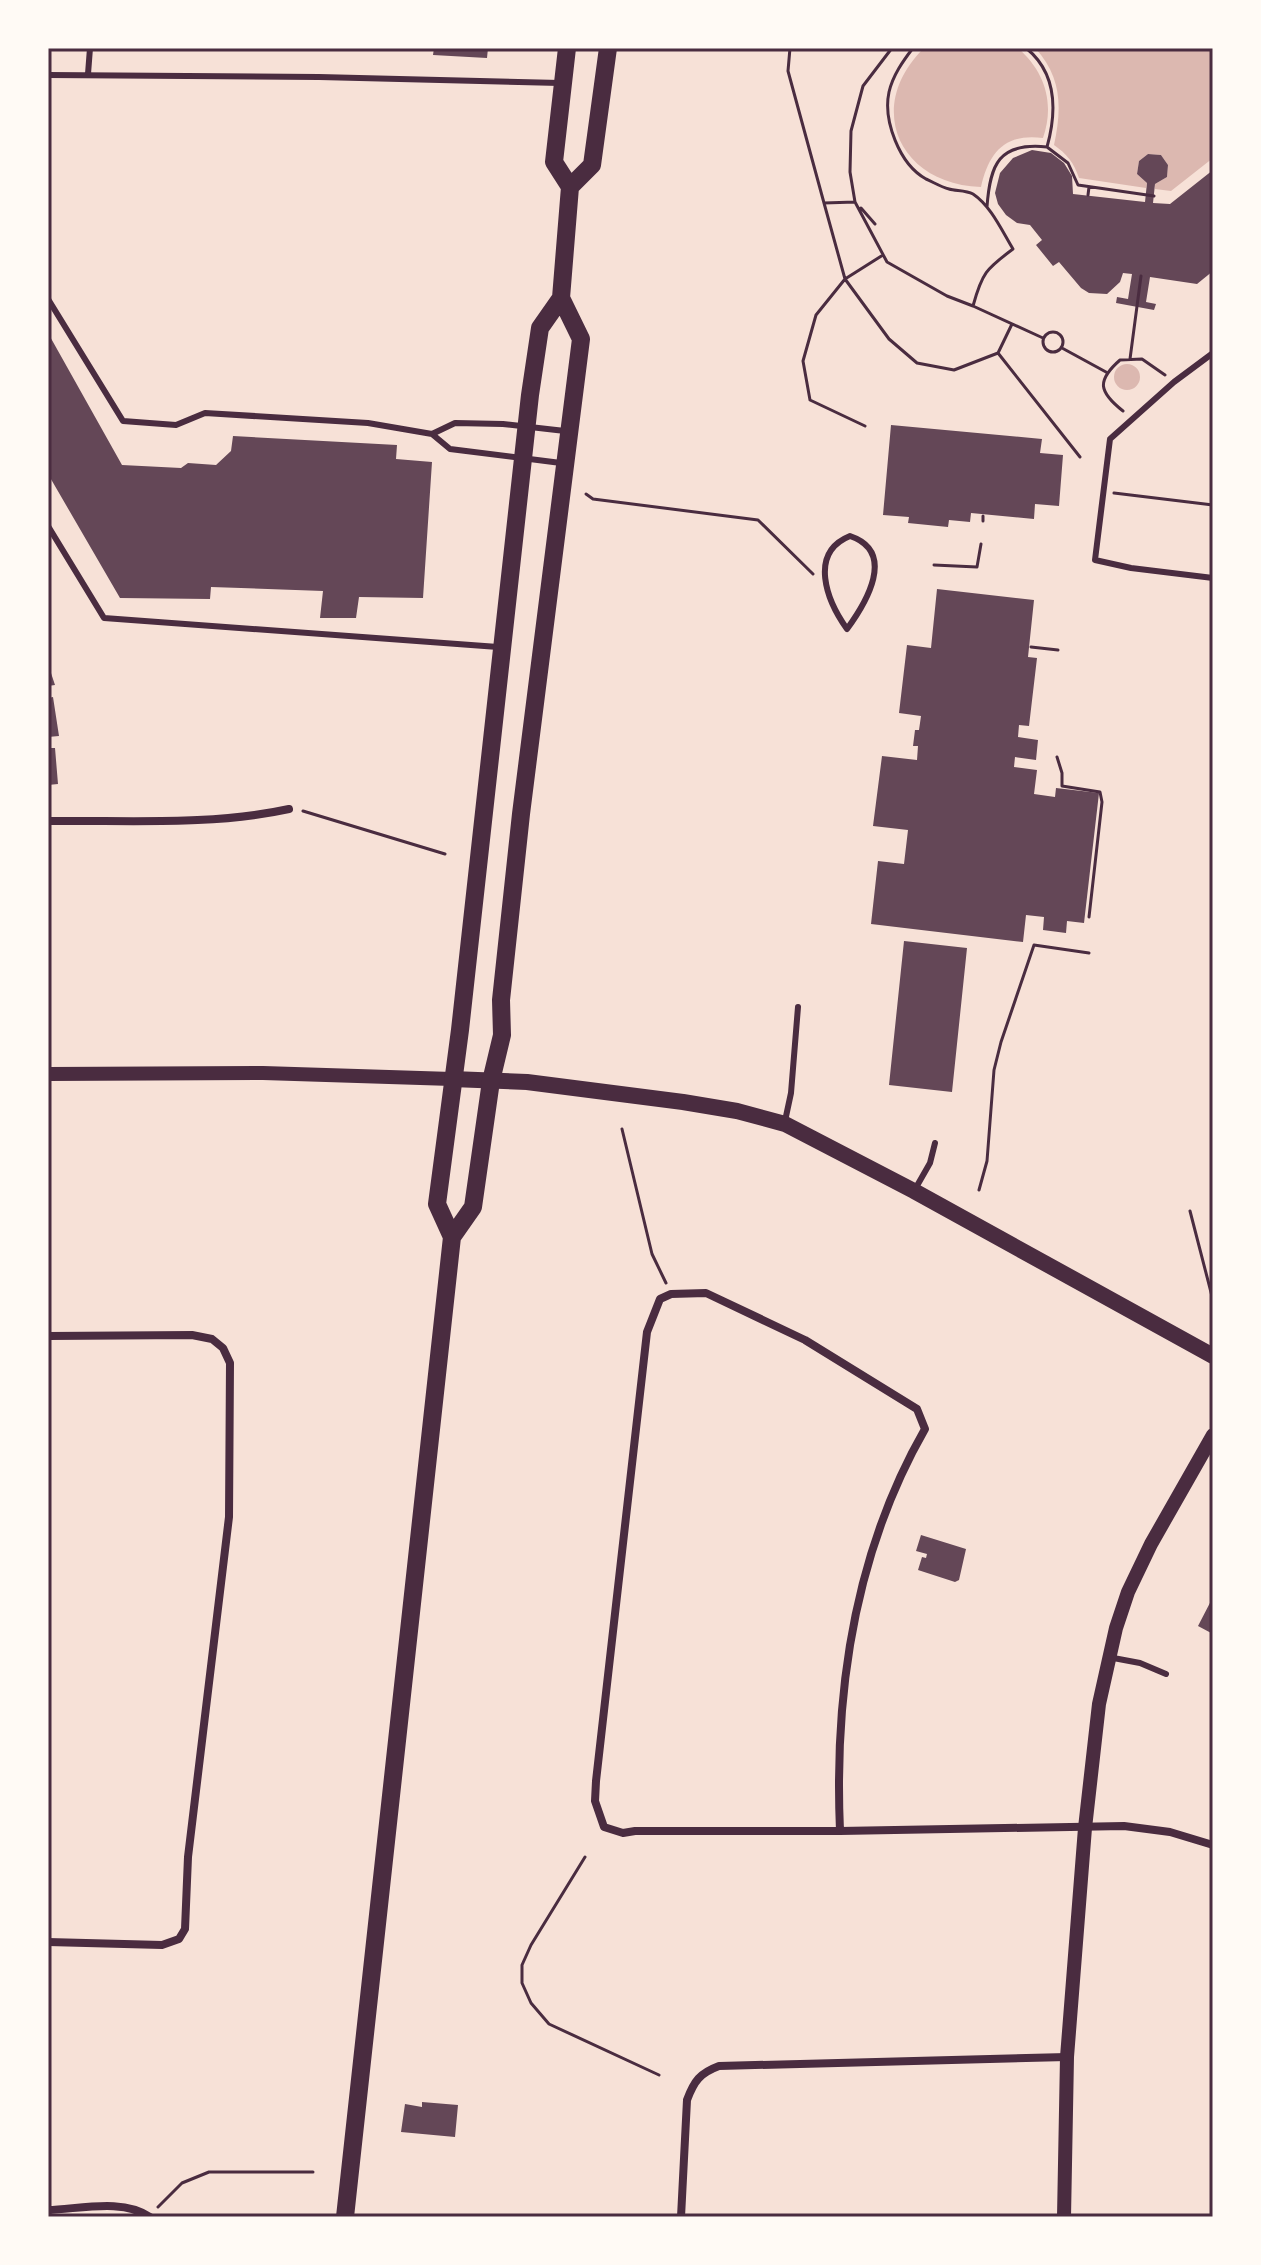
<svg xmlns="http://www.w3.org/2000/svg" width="1261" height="2265" viewBox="0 0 1261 2265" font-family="'Noto Sans',sans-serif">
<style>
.water{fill:#dcb8b0}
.building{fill:#644757}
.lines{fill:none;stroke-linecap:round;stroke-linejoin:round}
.path{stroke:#4a2c40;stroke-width:3}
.service{stroke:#4a2c40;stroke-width:6}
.minor{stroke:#4a2c40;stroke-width:8}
.tertiary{stroke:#4a2c40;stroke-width:14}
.secondary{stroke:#4a2c40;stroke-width:16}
.primary{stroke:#4a2c40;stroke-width:18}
.neatline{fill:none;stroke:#4a2c40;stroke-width:3}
</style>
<rect width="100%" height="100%" fill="#f7e1d7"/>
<!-- water -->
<path class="water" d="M924 48H1018C1045 72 1055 103 1043 138 1005 133 989 152 981 187 899 184 864 107 924 48Z
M1035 48H1213V158L1171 191 1155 189V184L1167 177 1168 165 1161 155 1148 154 1139 161 1137 174 1147 183 1146 188 1079 178C1074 163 1067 154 1054 145 1062 108 1062 77 1035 48Z
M1114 377a13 13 0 1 1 26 0a13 13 0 1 1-26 0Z"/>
<!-- building -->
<path class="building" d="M434 48H488L487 58 433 55Z
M1032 150 1051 153 1064 163 1072 176 1073 194 1145 202 1147 183 1137 174 1139 161 1148 154 1161 155 1168 165 1167 177 1155 184 1153 203 1170 204 1213 170V271L1197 284 1150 277 1146 302 1156 304 1154 310 1116 303 1117 297 1128 299 1132 274 1123 273 1120 282 1107 294 1089 293 1081 288 1059 262 1053 266 1036 245 1042 240 1030 225 1017 223 1006 215 998 204 995 193 1000 173 1013 158Z
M48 333 122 465 181 468 188 463 216 465 231 451 233 436 397 445 396 459 432 462 423 598 359 597 356 618H320L323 591 211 587 210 599 120 598 48 474Z
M891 425 1042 439 1040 453 1063 455 1059 506 1035 504 1034 519 971 513 970 522 949 520 948 527 908 523 909 517 883 515Z
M937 589 1034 600 1028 657 1037 658 1029 726 1019 725 1018 737 1038 740 1036 760 1015 757 1014 767 1037 770 1034 794 1055 797 1056 788 1099 793 1084 923 1067 921 1066 933 1043 930 1044 917 1026 915 1023 942 871 924 878 861 904 864 908 830 873 826 882 756 917 760 918 746H913L915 730H919L921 716 899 713 907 645 931 648Z
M48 664 55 685 48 686Z
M53 697 59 736 48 737V698Z
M48 748H55L58 784 48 785Z
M904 941 967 948 952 1092 889 1085Z
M921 1535 966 1549 959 1580 955 1582 918 1570 922 1557 926 1558 927 1554 916 1551Z
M1213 1597V1634L1198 1626Z
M422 2102 458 2105 455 2137 401 2132 405 2104 422 2107Z"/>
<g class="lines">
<!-- path -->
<path class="path" d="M790 48 788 71 824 203 855 202
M892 48 863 86 851 131 850 172 855 202 887 262 947 296 973 306C982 273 986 269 1013 249 1002 231 991 206 973 194 966 190 956 191 949 189 941 187 933 182 926 179 899 164 883 120 889 92 893 75 903 61 913 48
M1026 48C1057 73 1057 111 1047 147L1068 163 1078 185 1154 196
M1088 195 1089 187
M824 203 845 279 889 339 917 363 954 370 998 353 1080 457
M987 207C990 164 999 142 1047 147
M861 208 875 224
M973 306 1043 338
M1043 342a10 10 0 1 1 20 0a10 10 0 1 1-20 0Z
M1062 348 1106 372
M998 353 1012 324
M1130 359 1141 276
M1123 411C1099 392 1096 381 1120 360L1142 359 1165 375
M865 426 810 400 803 361 816 315 845 279 883 255
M1114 493 1213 505
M586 494 593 499 758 520 813 574
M983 521V516
M934 565 977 567 981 544
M1031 647 1058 650
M1057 757 1062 773V786L1100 792 1102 802 1089 917
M303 811 445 854
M622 1129 652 1254 666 1283
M979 1190 987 1161 994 1070 1001 1042 1034 945 1089 953
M1190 1211 1213 1300
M585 1857 531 1945 522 1965V1983L531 2003 549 2024 659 2075
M158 2207 182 2183 209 2172H313"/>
<!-- service -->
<path class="service" d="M88 74 90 48
M48 75 319 77 560 83
M48 299 123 421 176 425 205 413 368 423 432 434 450 449 561 463
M1213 353 1174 382 1110 439 1095 560 1131 568 1213 578
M432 434 455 423 503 424 565 431
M48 526 104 618 498 647
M850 536C897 552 866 603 847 629 827 601 808 553 850 536Z
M785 1121 791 1093 798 1007
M914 1191 930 1163 935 1143
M1108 1657 1140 1663 1166 1674"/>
<!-- minor -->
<path class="minor" d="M48 821C128 820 211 826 289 809
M48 1336 192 1335 212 1339 223 1348 230 1363 229 1517 188 1857 185 1929 179 1939 162 1945 48 1942
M840 1831C834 1693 855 1551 925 1429L917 1409 805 1340 706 1293 671 1294 660 1299 647 1332 596 1781 595 1801 604 1827 623 1833 635 1831H840L1124 1826 1170 1832 1213 1845
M48 2210C80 2209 123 2198 150 2217
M681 2217 687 2100C694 2081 700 2073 719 2066L1067 2057"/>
<!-- tertiary -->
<path class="tertiary" d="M48 1074 263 1073 452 1079
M1064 2217 1067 2057 1085 1828 1099 1704 1116 1628 1128 1592 1151 1544 1213 1435"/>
<!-- secondary -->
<path class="secondary" d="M452 1079 527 1082 683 1102 737 1111 785 1124 914 1191 1213 1356"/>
<!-- primary -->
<path class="primary" d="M570 187 592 165 608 48
M452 1237 437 1204 460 1030 530 395 540 328 561 298
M345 2217 452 1237 473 1207 491 1081 502 1035 501 1000 521 814 581 339 561 298 570 187 554 162 567 48"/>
</g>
<!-- border -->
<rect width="1261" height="2265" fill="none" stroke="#fffaf5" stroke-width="100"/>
<rect x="50" y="50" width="1161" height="2165" class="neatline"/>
</svg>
